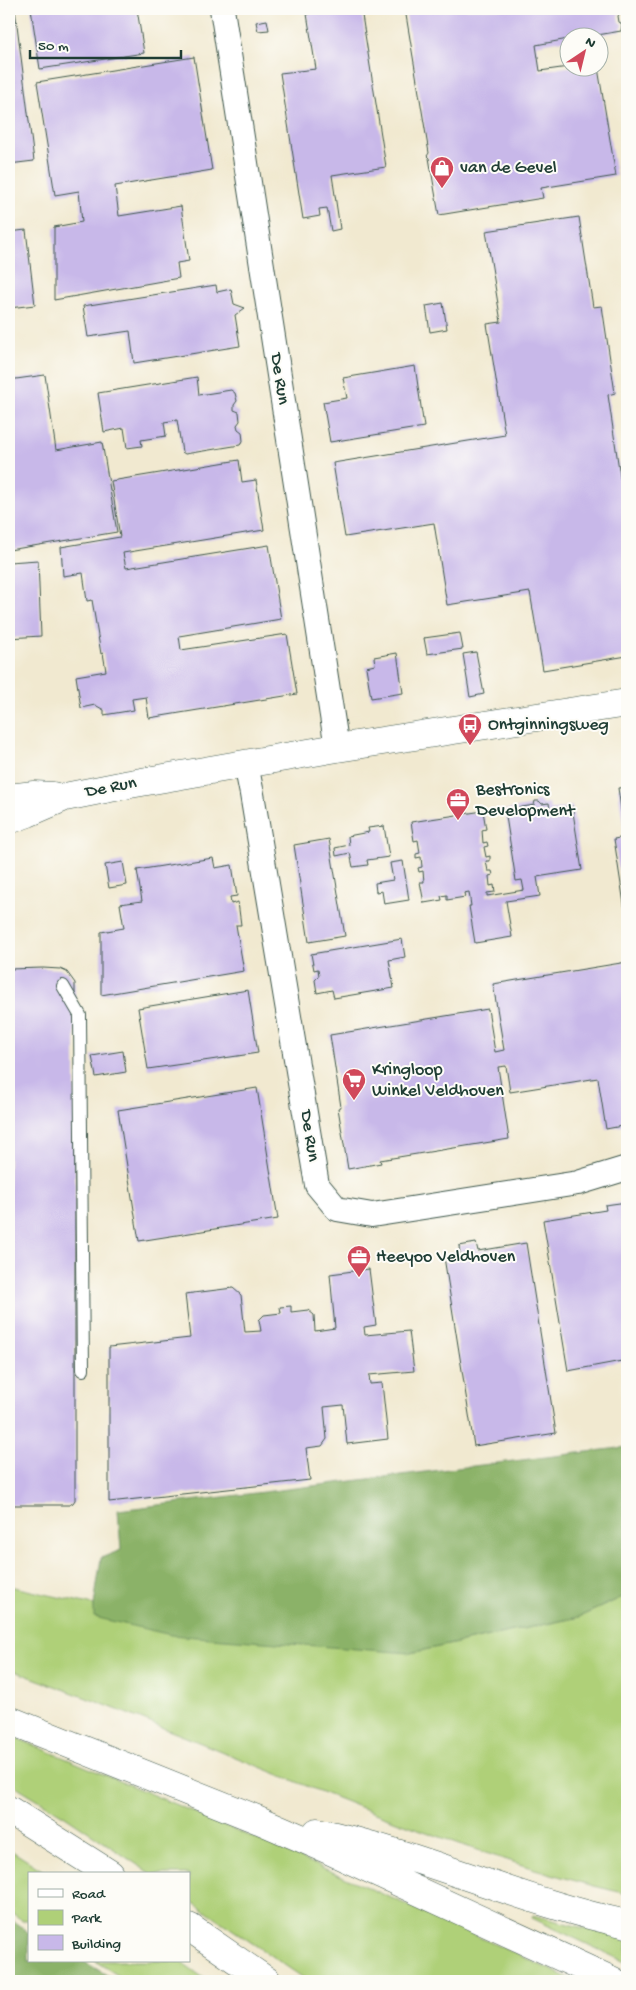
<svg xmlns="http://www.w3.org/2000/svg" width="636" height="1990" viewBox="0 0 636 1990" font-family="'Gochi Hand',sans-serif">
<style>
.green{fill:#afd078;stroke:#678656}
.forest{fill:#8bb268;stroke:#55784e}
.building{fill:#c8b8e9}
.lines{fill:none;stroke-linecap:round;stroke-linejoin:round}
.service-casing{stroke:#3e574b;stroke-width:14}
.minor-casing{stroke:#3e574b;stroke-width:26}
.tertiary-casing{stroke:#3e574b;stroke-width:29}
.motorway-casing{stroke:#3e574b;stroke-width:29}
.service{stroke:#fff;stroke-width:12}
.minor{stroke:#fff;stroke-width:24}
.tertiary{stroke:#fff;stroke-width:28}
.motorway{stroke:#fff;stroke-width:28}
.labels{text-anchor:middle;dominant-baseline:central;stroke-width:4;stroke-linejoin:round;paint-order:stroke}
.poi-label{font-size:18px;fill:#1f3d34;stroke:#fdfcf7;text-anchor:start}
.street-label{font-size:18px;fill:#1f3d34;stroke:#fdfcf7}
</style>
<rect width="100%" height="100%" fill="#fdfcf7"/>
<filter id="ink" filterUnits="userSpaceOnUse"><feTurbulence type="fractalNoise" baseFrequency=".02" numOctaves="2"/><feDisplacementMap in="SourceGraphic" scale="10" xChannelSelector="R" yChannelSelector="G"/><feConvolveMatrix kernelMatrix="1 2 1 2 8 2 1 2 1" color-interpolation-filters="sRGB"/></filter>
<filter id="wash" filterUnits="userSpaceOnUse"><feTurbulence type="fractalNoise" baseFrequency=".0096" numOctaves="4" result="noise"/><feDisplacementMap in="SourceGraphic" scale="20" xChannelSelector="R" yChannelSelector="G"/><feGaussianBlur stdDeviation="1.12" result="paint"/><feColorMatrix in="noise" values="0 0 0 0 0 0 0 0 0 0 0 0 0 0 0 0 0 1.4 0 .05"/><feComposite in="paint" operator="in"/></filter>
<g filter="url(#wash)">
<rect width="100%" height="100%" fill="#f1e9d0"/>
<!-- green -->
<path class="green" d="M9 1586 94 1605 95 1617 410 1653 579 1617 627 1595V1894C539 1874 456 1843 372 1812 295 1782 220 1750 143 1720 99 1702 54 1686 9 1669Z
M9 1735C199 1813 389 1895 575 1981H308L189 1900V1874H151L65 1816 9 1782Z
M9 1849 48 1874H29V1920H22L9 1911Z
M533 1915 627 1939V1963L532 1918Z
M95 1961H180L208 1981H127Z"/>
<!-- forest -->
<path class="forest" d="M627 1447V1595L579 1617 410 1653 171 1635 94 1617V1605L101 1558 121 1550 118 1510Z
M9 1918 29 1933V1961H83L117 1981H9Z"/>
<g id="blocks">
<!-- building -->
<path class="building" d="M9 9H15L34 161 9 164Z
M31 9H137L144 53 40 69Z
M339 9H361L386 167 332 175 340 229 331 231 327 208 319 209 320 216 303 219 280 73 316 69 307 14Z
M405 9H617V12L620 13 618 16 619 22 622 24 621 31 580 38H568V39L536 45 540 71 568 67 598 68 616 176 541 188 543 198 439 215 429 158 427 156 429 153Z
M267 20 269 30 258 31 256 22Z
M194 57 212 170 115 186 119 216 181 206 189 261 177 263 179 278 54 300V227L82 222 79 191 55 195 37 82Z
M579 217 593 307 602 306 615 393 608 395 621 483H627V656L543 670 530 592 447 605 434 523 345 537 333 463 505 435 487 324 501 322 486 231Z
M26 230 35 305 9 308V232Z
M216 285 217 292 231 289 234 304 245 308 235 315 240 346 134 363 130 331 88 337 83 306Z
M443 303 447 329 430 332 426 306Z
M415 366 424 427 330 442 323 402 347 398 343 378Z
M45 375 56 450 102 442 117 532 9 550V380Z
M197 377 199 395 231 390 235 393 237 401 234 405V410L239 412 240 421 237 425 238 429 242 432 243 441 240 445 185 454 182 452 177 420 164 422 166 436 141 440 142 446 127 448 124 428 104 432 98 393Z
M239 460 242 482 256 480 264 530 123 553 126 568 269 545 281 619 179 636 181 650 287 634 297 694 149 718 146 697 132 699 134 710 104 715V710L95 705 81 708 76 676 106 671 103 653 101 654 92 600 87 601 83 573 63 576 61 547 120 537 111 481Z
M38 560 41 636 9 638V562Z
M460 633 463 649 427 654 424 638Z
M476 652 484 694 470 697 463 654Z
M397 653 403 693 371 698 366 667 375 665 374 657Z
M627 787V917H626L614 839 625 837 618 788Z
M535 801H539L542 804 549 803 550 810 572 806 582 870 537 877 540 896 506 901 512 937 475 943 469 906H471L469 892 464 893 465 897 447 900V895L441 896 442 900 424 903 420 882H424L423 871 419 872 418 868 422 867 421 857 416 858V854L420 853 418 840 414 841 411 822 483 811 486 829 482 830 483 843 487 842 488 846 484 847 486 857 490 856V861H486L488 871H492L493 875 489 876 490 886 494 885 495 892 487 893V896L524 890 522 880 516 881 505 810 534 805Z
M384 826 389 857 367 860 368 865 353 867 350 853 336 856 335 848 349 845 348 836 369 832 368 828Z
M329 839 345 936 309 942 294 845Z
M213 858 215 868 232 865 237 896 230 897 231 904 238 902 241 925H236L244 971 101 995V932L124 928 120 904 142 901 137 870Z
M403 861 409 900 384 904 382 891 376 892 375 883 393 880 390 863Z
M123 862 127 885 109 888 105 865Z
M402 939 405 957 389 960 394 988 334 998 332 990 317 993 315 980 319 976 318 969 314 970 311 954Z
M627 962V1125L606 1129 598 1078 510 1092 506 1066 498 1067 509 1139 380 1160 381 1163 348 1169 338 1108 341 1107 330 1035 488 1009 495 1052 504 1050 493 984Z
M43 968 60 969 67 972 75 983V1500L73 1503 69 1505H9V969Z
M248 990 258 1053 148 1069 138 1008Z
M123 1051 126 1072 96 1077 92 1056Z
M257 1088 278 1219 139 1241 118 1110Z
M627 1202V1360L568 1371 543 1220 606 1210 605 1205Z
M476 1243 478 1251 526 1243 556 1433 474 1446 444 1257 460 1254 459 1246Z
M369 1269 376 1325 364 1327 365 1335 409 1331 414 1371 369 1375 370 1384 382 1383 388 1439 347 1444 343 1405 324 1407 327 1439 322 1446 306 1448 310 1480 109 1502V1347L190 1338 185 1294 233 1288 241 1295 245 1332 261 1331 259 1320 264 1315 281 1313 280 1307 291 1306V1312L308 1310 314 1315 315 1331 335 1328 330 1274Z"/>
</g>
</g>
<g filter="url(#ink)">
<use href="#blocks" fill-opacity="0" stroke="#3e574b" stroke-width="1"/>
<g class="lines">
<!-- service casing -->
<g class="service-casing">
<path id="service" d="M63 986 80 1015 83 1370"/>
</g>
<!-- minor casing -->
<g class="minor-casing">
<path id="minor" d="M222 9 337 748
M246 764 252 794 317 1185 337 1209 372 1215 578 1183 627 1168"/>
</g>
<!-- tertiary casing -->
<g class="tertiary-casing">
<path id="tertiary" d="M9 798 34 795 53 796
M9 820 28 813 65 797 130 784 337 748 627 703"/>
</g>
<!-- motorway casing -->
<g class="motorway-casing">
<path id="motorway" d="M9 1720 259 1820 331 1851 613 1981
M9 1810 110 1874
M317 1832C423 1854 521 1902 627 1924
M189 1927 267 1981"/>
</g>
<!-- service -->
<use href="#service" class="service"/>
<!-- minor -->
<use href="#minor" class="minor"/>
<!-- tertiary -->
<use href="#tertiary" class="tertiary"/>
<!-- motorway -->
<use href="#motorway" class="motorway"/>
</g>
</g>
<!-- icons -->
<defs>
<g id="shop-pin" transform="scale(1.25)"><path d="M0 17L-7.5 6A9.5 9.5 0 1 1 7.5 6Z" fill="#d1495b" stroke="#fdfcf7"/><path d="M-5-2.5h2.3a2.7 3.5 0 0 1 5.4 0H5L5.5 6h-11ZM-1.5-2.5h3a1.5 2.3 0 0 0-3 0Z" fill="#fff"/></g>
<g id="bus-pin" transform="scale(1.25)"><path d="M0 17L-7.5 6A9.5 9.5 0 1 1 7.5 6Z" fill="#d1495b" stroke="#fdfcf7"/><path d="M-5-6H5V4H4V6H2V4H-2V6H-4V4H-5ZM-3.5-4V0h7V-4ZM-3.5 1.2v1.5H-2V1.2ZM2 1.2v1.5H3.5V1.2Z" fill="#fff"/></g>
<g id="office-pin" transform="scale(1.25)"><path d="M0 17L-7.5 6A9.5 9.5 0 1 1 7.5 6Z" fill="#d1495b" stroke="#fdfcf7"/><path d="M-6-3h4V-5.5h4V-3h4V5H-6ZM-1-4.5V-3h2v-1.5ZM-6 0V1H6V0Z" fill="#fff"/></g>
<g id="supermarket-pin" transform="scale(1.25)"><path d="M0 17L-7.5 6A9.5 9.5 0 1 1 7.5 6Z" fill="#d1495b" stroke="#fdfcf7"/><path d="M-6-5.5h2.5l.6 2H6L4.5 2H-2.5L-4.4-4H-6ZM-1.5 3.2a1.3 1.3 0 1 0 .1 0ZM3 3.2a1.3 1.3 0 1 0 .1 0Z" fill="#fff"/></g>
</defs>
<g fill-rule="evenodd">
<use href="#shop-pin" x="442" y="168"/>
<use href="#bus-pin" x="470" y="725"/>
<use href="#office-pin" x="458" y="800"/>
<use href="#supermarket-pin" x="354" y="1080"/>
<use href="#office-pin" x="359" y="1257"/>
</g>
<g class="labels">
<!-- poi labels -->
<g class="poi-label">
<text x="460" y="168">van de Gevel</text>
<text x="488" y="725">Ontginningsweg</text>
<text x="476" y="790">Bestronics<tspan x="476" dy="21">Development</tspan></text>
<text x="372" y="1070">Kringloop<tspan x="372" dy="21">Winkel Veldhoven</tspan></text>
<text x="376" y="1257">Heeyoo Veldhoven</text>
</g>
<!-- street labels -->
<g class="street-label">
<text transform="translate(279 379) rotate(81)">De Run</text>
<text transform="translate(111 788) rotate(-11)">De Run</text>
<text transform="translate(309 1136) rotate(81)">De Run</text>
</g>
</g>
<!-- margin -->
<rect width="636" height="1990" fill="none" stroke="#fdfcf7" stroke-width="30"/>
<!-- legend -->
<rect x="28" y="1872" width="162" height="90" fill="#fdfcf7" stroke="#a4b0a9"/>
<rect x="38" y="1889" width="25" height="8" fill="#ffffff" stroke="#a4b0a9"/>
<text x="72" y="1898" font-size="15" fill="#1f3d34">Road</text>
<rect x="38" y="1910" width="25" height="15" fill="#afd078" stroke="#a4b0a9"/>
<text x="72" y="1922" font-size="15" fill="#1f3d34">Park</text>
<rect x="38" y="1935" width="25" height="15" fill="#c8b8e9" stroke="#a4b0a9"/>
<text x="72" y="1948" font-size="15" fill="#1f3d34">Building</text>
<!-- north arrow -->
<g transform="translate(584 52) rotate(35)"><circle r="24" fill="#fdfcf7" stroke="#a4b0a9"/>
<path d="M0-4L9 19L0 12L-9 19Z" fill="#d1495b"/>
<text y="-8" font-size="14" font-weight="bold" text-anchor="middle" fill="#1f3d34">N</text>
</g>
<!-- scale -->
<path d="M30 50v8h151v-8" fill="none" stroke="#1f3d34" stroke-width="2.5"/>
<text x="38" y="50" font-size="15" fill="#1f3d34" stroke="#fdfcf7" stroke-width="4" paint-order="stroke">50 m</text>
</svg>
